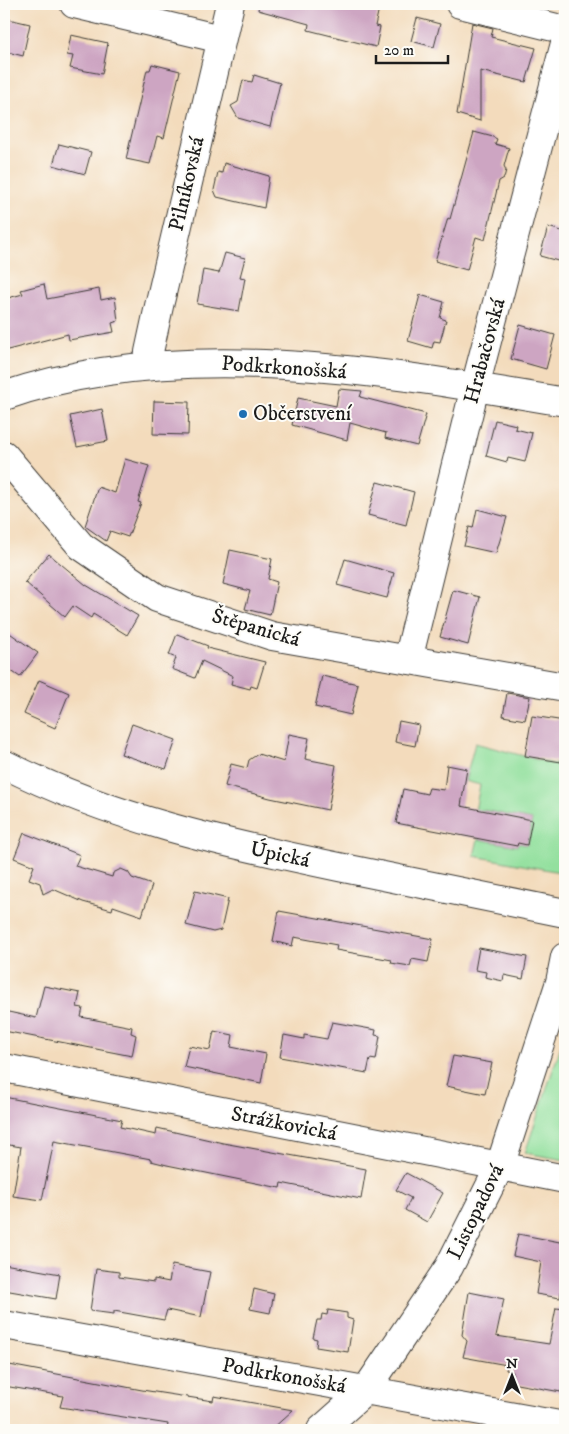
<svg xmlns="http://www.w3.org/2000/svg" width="569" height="1434" viewBox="0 0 569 1434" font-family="'IM FELL DW Pica',serif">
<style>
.green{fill:#93e09e;stroke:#587e5d}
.building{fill:#cda5c2}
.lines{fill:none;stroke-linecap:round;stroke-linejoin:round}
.minor-casing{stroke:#3c3934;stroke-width:30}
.minor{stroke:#fff;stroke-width:28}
.poi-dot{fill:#1f6fb2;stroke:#fdfcf7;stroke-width:2}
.labels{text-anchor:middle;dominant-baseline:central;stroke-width:4;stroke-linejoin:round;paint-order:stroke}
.street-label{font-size:21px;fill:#1c1c1c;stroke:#fdfcf7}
.poi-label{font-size:21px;fill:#1c1c1c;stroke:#fdfcf7;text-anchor:start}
</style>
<rect width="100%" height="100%" fill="#fdfcf7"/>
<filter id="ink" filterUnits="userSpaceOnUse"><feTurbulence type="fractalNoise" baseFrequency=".02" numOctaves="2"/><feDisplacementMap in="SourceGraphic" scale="10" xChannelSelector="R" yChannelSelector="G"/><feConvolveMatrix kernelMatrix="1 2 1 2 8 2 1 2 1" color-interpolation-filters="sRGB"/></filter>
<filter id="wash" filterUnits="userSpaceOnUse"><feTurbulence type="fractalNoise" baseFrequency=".0096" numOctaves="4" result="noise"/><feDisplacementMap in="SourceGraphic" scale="20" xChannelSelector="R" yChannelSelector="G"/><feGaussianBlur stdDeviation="1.12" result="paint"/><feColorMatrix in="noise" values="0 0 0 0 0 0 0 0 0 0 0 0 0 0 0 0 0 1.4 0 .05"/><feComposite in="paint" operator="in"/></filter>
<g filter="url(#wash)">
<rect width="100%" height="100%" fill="#f3dbbc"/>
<!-- green -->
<path class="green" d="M475 743 565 767V873L474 856 478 839 517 846 518 843 527 845 532 820 483 810 475 811 480 785 465 781Z
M565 1034V1160L525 1153Z"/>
<g id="blocks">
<!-- building -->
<path class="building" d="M259 4H361L379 8 375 26 380 27 376 47 308 30 309 24 258 10Z
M4 18 30 24 23 56 4 51Z
M417 18 440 24 434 47 411 41Z
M472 23 493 28 491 37 536 48 526 82 480 71V121L457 114Z
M71 35 108 43 102 74 70 68 73 56 67 55Z
M152 64 180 71 164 138 157 136 150 164 126 159 147 70H150Z
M254 75 280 83 270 127 238 118 231 106 238 102 243 80 252 82Z
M474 132 493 137 497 139 495 144 509 148 504 166 506 170 504 178 499 181 485 240 476 237 467 270 435 261 448 218 450 219Z
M59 144 91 152 85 174 53 165Z
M224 163 269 176 264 208 217 197 214 190 218 172 222 173Z
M548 227 565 232V263L540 256Z
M225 253 245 258 240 277 245 278 239 311 197 304 203 270 219 273Z
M44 284 47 299 99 289 101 300 115 297 118 321 112 323 114 332 69 340 68 334 4 351V299L23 294 21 290Z
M420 295 444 302 440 318 446 320 440 342 434 341 432 348 408 341Z
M520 325 555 335 546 369 511 359Z
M339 389 362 391 360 397 426 414 417 446 385 438 386 433 350 423 347 440 292 425 298 398 336 406Z
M154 401 189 402 188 435 153 434Z
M102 409 108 441 77 447 70 416Z
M495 420 516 425 515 429 532 433 525 462 508 458 507 462 486 456Z
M125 459 149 466 138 502 141 503 128 537 110 531 106 541 85 526 98 487 115 493Z
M377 482 414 492 406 525 368 515Z
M477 509 507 517 496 553 464 546 469 527 473 528Z
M230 550 272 559 268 579 277 582 270 615 245 609 250 591 223 584Z
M49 554 86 585 138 616 127 635 93 614 91 618 73 606 65 617 25 582Z
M345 559 394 573 387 598 337 585Z
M453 590 480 597 468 645 440 637Z
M4 629 38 653 20 677 4 666Z
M177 634 208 646 207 648 265 662 257 688 251 686 250 689 231 684 233 676 202 661 195 678 172 669 176 658 169 655Z
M322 676 358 684 351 715 315 707Z
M39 680 69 693 55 728 24 714Z
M507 693 530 697 525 720 503 716Z
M532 716 565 721 561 762 525 756Z
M399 721 419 725 415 746 395 742Z
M132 724 176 740 166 769 121 754Z
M289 734 309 738 305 759 336 765 328 810 270 798 225 786 231 764 247 768 249 760 258 754 284 762Z
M447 765 467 769 461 806 532 820 527 845 518 843 517 846 396 823 403 789 427 794 429 788 444 790Z
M24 833 80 855 75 866 112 877 113 873 121 869 128 872 132 878 152 885 142 916 113 906 112 910 83 902 53 889 43 894 40 883 29 879 34 866 14 858Z
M195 891 228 899 221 930 213 932 186 925Z
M279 911 433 939 428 962 412 959 410 966 391 963 392 960 336 950 337 945 294 937 292 946 273 941Z
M479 948 527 957 523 979 504 975 503 981 485 977 486 972 475 970Z
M44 986 80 993 77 1007 83 1008 81 1017 132 1027 131 1033 136 1035 132 1056 4 1031V1011L36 1018Z
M332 1022 376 1030 375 1035 380 1036 376 1060 370 1059 367 1073 280 1057 284 1035 304 1039V1035L327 1039Z
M214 1031 233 1035 231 1047 266 1054 261 1083 184 1067 189 1046 210 1050Z
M453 1056 492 1063 485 1094 446 1086Z
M4 1097 122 1120 120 1127 156 1135 157 1128 223 1143 366 1169 361 1199 281 1183 280 1188 167 1165 151 1161V1159L54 1141 42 1200 13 1196 21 1147 4 1144Z
M406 1173 443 1193 427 1222 405 1210 411 1198 396 1190Z
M518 1234 565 1243V1271L560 1298 536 1294 541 1262 513 1256Z
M4 1264 60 1274 56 1299 4 1290Z
M172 1265 210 1272 201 1317 167 1310 164 1320 114 1311V1314L90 1311 96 1269 119 1272V1277L154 1282V1279L169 1282Z
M254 1289 274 1294 270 1313 250 1309Z
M469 1292 504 1299 496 1336 549 1344 556 1308 565 1309V1368L561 1392 511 1383 513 1372 506 1370 507 1365 463 1357 467 1341 462 1335Z
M328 1310 347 1313V1318L353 1320 348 1352 316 1347 317 1339 313 1338 317 1320H321L322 1314 327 1315Z
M4 1364 142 1390 213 1401 214 1396 293 1410 271 1430H167L168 1424 60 1407 63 1396 4 1386Z"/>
</g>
</g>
<g filter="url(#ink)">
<use href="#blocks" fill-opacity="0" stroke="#3c3934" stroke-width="1"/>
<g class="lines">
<!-- minor casing -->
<g class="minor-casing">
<path id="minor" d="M74 4 221 39
M460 4 565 30
M150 365 149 352 159 306 230 4
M4 396C176 335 389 372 565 402
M4 455 81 546 157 598 272 636 565 687
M408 660 475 387 565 43
M4 764C110 818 223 843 339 867 414 882 490 898 565 913
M4 1068 565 1179
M4 1325 565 1426
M321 1430 366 1390 449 1267 500 1166 560 982 565 957"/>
</g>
<!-- minor -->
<use href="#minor" class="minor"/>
</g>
</g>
<!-- markers -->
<circle class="poi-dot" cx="243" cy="414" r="5"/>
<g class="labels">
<!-- street labels -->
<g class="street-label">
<text transform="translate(187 184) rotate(-77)">Pilníkovská</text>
<text transform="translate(485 351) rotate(-75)">Hrabačovská</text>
<text transform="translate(284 368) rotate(4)">Podkrkonošská</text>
<text transform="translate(256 628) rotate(16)">Štěpanická</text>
<text transform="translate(280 855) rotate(12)">Úpická</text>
<text transform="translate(284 1124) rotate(11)">Strážkovická</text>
<text transform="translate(476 1212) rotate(-64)">Listopadová</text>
<text transform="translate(284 1376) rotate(10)">Podkrkonošská</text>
</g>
<!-- poi labels -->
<g class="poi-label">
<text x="253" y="414">Občerstvení</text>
</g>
</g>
<!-- margin -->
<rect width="569" height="1434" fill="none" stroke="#fdfcf7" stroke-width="20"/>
<!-- north arrow -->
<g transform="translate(512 1376)" stroke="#fdfcf7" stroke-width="4" paint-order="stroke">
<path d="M0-4L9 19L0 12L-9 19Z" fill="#1c1c1c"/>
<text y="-8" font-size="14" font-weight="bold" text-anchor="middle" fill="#1c1c1c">N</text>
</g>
<!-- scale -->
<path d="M376 55v8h72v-8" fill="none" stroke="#1c1c1c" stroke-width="2.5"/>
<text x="384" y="55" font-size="15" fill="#1c1c1c" stroke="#fdfcf7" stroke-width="4" paint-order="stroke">20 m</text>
</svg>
